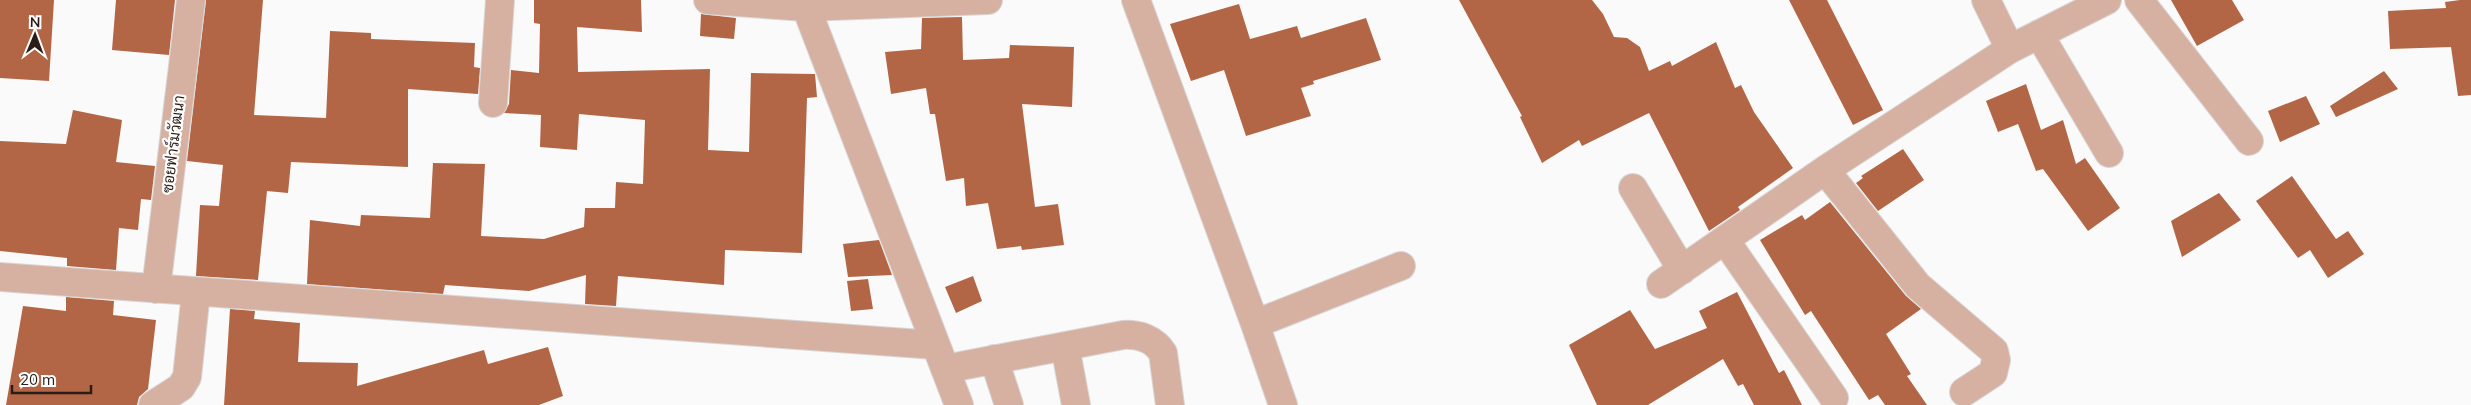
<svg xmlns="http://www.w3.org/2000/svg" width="2471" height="405" viewBox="0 0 2471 405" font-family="Mulish,Sarabun,sans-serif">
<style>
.building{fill:#b26645}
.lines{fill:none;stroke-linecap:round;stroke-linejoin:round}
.minor-casing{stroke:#d9d6d6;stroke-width:30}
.minor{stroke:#d6b1a1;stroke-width:28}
.labels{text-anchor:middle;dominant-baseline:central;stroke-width:4.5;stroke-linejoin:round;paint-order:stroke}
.street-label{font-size:15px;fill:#2a1c16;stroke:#fff}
</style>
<rect width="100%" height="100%" fill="#fafafa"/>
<!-- building -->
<path class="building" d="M0 0H54L49 81 0 78Z
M116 0H175L169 55 112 50Z
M206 0H263L254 115 326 118 330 31 371 33V39L475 43 474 67 480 68 478 94 408 89V167L291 162 288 193 267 191 258 280 196 276 200 205 219 206 223 165 187 161Z
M534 0H641L642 32 577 27 578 72 710 69 708 150 749 152 751 73 815 74 817 97 807 98 802 253 725 250 724 285 618 276 616 306 585 304 586 275 529 291 445 285 443 294 307 284 310 220 360 226 361 215 430 218 433 163 485 164 481 236 544 239 584 227 585 208H615L616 182 643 184 645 120 579 114 577 150 540 147 541 115 504 113 509 104 511 70 539 73 540 24 534 23Z
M1459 0H1592L1603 14 1614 37 1627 38 1640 47 1649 71 1670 61 1672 66 1716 42 1735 88 1741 85 1754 112 1793 168 1738 207 1740 210 1709 231 1649 113 1582 146 1579 140 1542 163 1520 117 1522 116Z
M1789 0H1827L1883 110 1853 125Z
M2171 0H2232L2244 20 2197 46Z
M2460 0H2471V95L2458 96 2451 47 2390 49 2388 11 2446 8 2445 2Z
M1239 4 1250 39 1297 26 1301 38 1366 18 1381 60 1313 81 1314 84 1301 88 1311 116 1246 136 1224 70 1191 81 1170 24Z
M701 14 736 18 734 39 700 36Z
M962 17 963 60 1009 58 1010 45 1074 47 1072 107 1022 104 1035 207 1058 204 1064 245 1022 250 1021 246 997 249 988 203 966 206 964 178 946 181 935 114H930L926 88 891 94 885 52 921 49 922 18Z
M2384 71 2398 89 2336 117 2330 106Z
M2026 84 2041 130 2063 120 2076 164 2085 158 2120 208 2088 231 2043 169 2036 171 2018 124 1998 132 1986 101Z
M2306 96 2320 124 2280 142 2268 111Z
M73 110 122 120 116 162 155 166 151 200 141 199 138 230 119 228 116 270 67 266V258L0 251V141L66 144Z
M1903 149 1924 180 1878 211 1856 183 1863 178 1861 176Z
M2292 176 2336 239 2348 231 2364 254 2328 278 2310 250 2298 258 2256 201Z
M2219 193 2241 220 2182 257 2171 221Z
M1830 202 1906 296 1921 309 1886 334 1911 374 1907 376 1927 405H1885L1878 395 1869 400 1811 311 1805 315 1760 240 1802 215 1805 220Z
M879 240 892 275 848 277 843 244Z
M973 276 982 301 956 313 945 287Z
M868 279 873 309 851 311 847 281Z
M1737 292 1779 373 1784 370 1802 405H1754L1743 384 1738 386 1723 359 1648 405H1597L1569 345 1630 310 1655 349 1707 328 1699 311Z
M66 297 114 301 113 315 156 320 148 389 139 397 137 405H6L23 306 66 311Z
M230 309 255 311 254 319 300 323 298 362 358 363 357 386 484 350 488 364 548 347 563 396 539 405H224Z"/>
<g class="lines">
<!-- minor casing -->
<g class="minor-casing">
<path id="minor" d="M708 0 806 7 988 0
M1136 0 1255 324 1283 405
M1986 0 2010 49
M2139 0 2249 141
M806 7 959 405
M2039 34 2109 153
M493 103 500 0
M1825 170 1918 286 1994 351 1996 360 1993 373 1964 392
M1633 188 1682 270
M1725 240 1834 398
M0 277 935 345
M1661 284 1825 170 2010 49 2107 0
M156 289 191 0
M1255 324 1401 266
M1065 346 1076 405
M994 359 1009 405
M945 369 1123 335C1139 334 1154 339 1163 353L1170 405
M153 405 181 387 187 377 196 292"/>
</g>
<!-- minor -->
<use href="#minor" class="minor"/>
</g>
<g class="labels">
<!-- street labels -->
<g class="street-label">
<text transform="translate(173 144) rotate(-83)">ซอยฟาร์มวัฒนา</text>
</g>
</g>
<!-- north arrow -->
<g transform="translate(35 35) rotate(1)" stroke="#ffffff" stroke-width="4" paint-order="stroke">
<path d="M0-4L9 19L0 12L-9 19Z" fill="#2a1c16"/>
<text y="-8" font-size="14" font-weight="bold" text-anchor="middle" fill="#2a1c16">N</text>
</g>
<!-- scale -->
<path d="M12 385v8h79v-8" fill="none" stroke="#2a1c16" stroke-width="2.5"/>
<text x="20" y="385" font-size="15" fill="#2a1c16" stroke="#ffffff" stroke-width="4" paint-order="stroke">20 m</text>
</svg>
